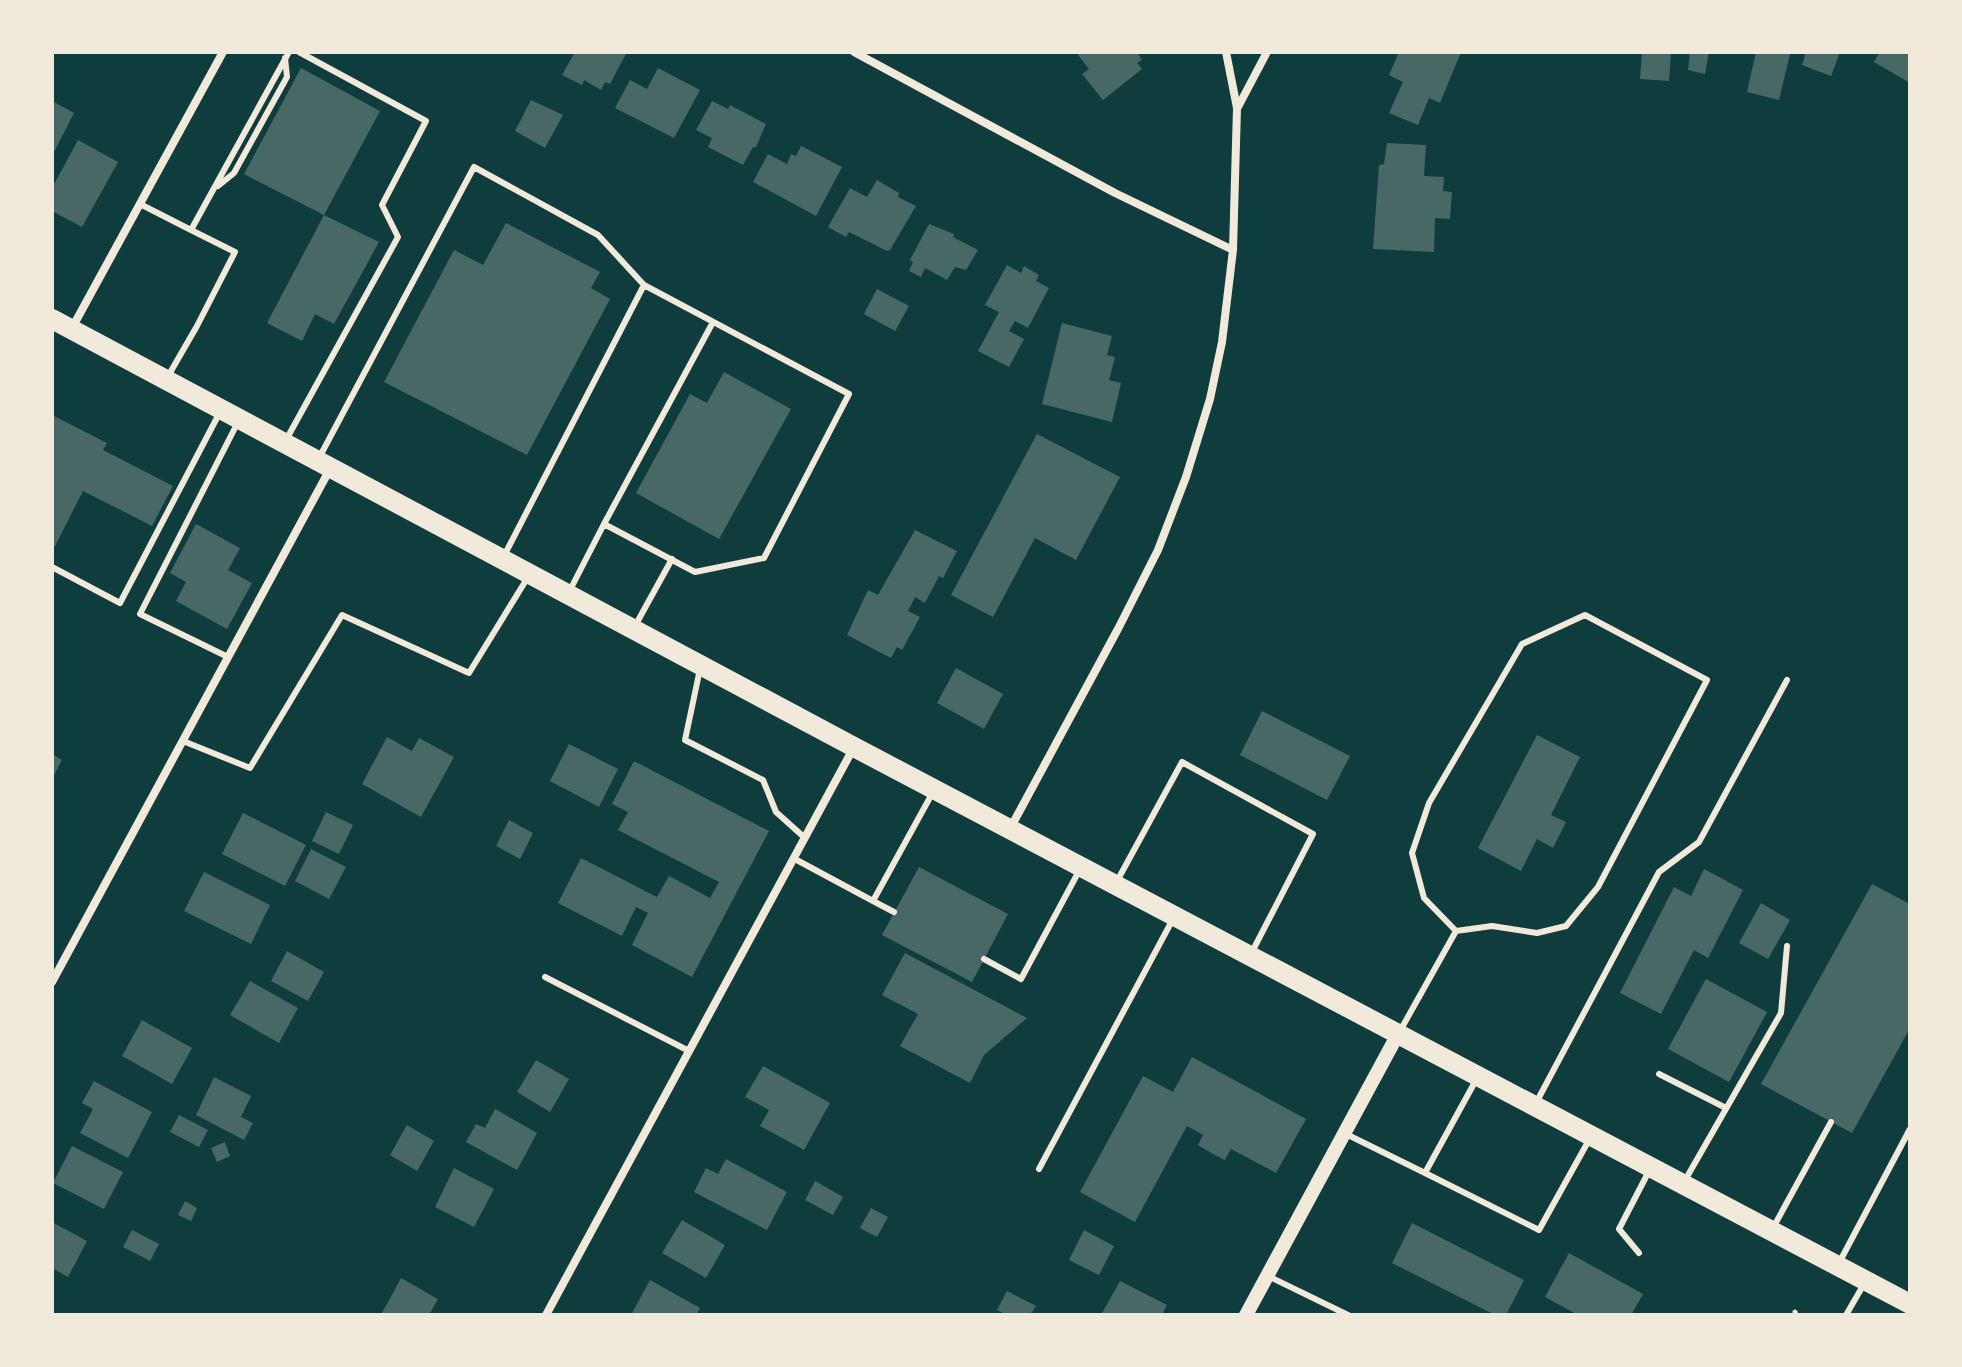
<svg xmlns="http://www.w3.org/2000/svg" width="1962" height="1367" viewBox="0 0 1962 1367" font-family="Mulish,sans-serif">
<style>
.building{fill:#486865}
.lines{fill:none;stroke-linecap:round;stroke-linejoin:round}
.path{stroke:#f1e9da;stroke-width:5}
.service{stroke:#f1e9da;stroke-width:6}
.minor{stroke:#f1e9da;stroke-width:8}
.tertiary{stroke:#f1e9da;stroke-width:14}
.primary{stroke:#f1e9da;stroke-width:20}
</style>
<rect width="100%" height="100%" fill="#0f3d3e"/>
<!-- building -->
<path class="building" d="M575 52H627L610 84 605 82 601 90 584 80 582 85 562 75Z
M1081 52H1137L1142 60 1137 63 1142 69 1103 100 1082 74 1089 69 1078 55Z
M1399 52H1461L1440 103 1429 98 1418 125 1389 113 1403 82 1389 75Z
M1642 52H1671L1669 81 1640 79Z
M1690 52H1709L1705 74 1688 70Z
M1756 52H1781L1790 54 1779 100 1747 92Z
M1806 52H1840L1831 76 1802 65Z
M1880 52H1910V83L1874 62Z
M301 68 380 111 324 215 244 174Z
M658 68 700 90 674 138 615 108 630 80 647 89Z
M531 100 563 115 545 148 515 131Z
M52 101 74 113 52 156Z
M712 101 728 109 730 105 766 124 756 147H753L743 165 708 147 712 138 696 130Z
M78 140 118 162 82 227 52 211V188Z
M1387 143 1426 145 1424 176 1444 177 1443 191 1452 192 1450 219 1435 218 1434 252 1373 249 1379 165 1384 164Z
M801 146 842 167 816 216 753 182 768 154 787 164 791 154 796 156Z
M877 180 899 193 898 197 916 206 890 250 887 251 849 232 846 237 828 227 850 188 867 197Z
M324 215 379 242 334 324 315 314 302 341 267 323Z
M506 223 600 272 591 288 610 299 527 455 384 382 454 250 483 265Z
M929 224 954 234 953 237 978 250 966 270 955 267 947 280 925 268 921 277 909 271 913 262 910 260Z
M1007 265 1021 273 1024 266 1039 275 1036 281 1049 288 1028 328 1015 321 1009 331 1024 339 1009 367 978 351 999 312 985 305Z
M877 289 909 306 895 331 864 314Z
M1062 323 1112 336 1107 355 1115 357 1109 380 1121 383 1112 422 1042 404Z
M724 372 791 409 719 539 636 493 690 394 707 403Z
M52 415 107 443 103 450 173 486 152 526 83 491 52 552Z
M1037 434 1120 477 1076 560 1035 538 993 617 951 595Z
M196 524 240 548 228 570 252 583 227 629 176 601 186 582 170 573Z
M915 530 957 551 943 578 939 576 925 603 915 597 908 611 920 617 902 650 897 647 891 658 847 635 868 590 878 595Z
M956 668 1003 694 984 729 937 703Z
M1262 711 1350 756 1327 800 1240 755Z
M1537 735 1580 757 1551 815 1566 822 1553 848 1537 839 1521 871 1478 848Z
M387 737 412 751 419 738 454 757 421 817 362 784Z
M569 744 618 769 599 807 550 781Z
M52 754 62 760 52 779Z
M634 761 769 831 692 977 632 945 648 913 636 907 622 936 558 903 581 858 657 897 669 876 710 898 719 882 618 830 628 812 612 804Z
M326 812 353 825 339 854 312 841Z
M243 813 306 845 285 886 222 854Z
M509 820 533 833 520 859 496 846Z
M311 849 346 867 329 899 295 881Z
M919 867 1008 914 972 982 882 935Z
M1704 869 1743 890 1708 958 1694 950 1661 1014 1620 993 1674 887 1691 896Z
M204 872 270 905 251 944 184 911Z
M1872 884 1910 904V1028L1852 1133 1761 1084Z
M1761 903 1790 920 1768 959 1739 943Z
M287 951 324 972 308 1001 271 981Z
M905 953 1027 1018 984 1055 970 1083 900 1046 918 1014 882 995Z
M1706 979 1767 1012 1729 1082 1668 1049Z
M250 981 298 1008 279 1043 230 1015Z
M142 1020 192 1048 172 1084 122 1056Z
M1192 1057 1306 1119 1276 1173 1231 1149 1225 1160 1215 1155 1198 1145 1203 1135 1187 1126 1135 1222 1080 1192 1143 1076 1173 1092Z
M536 1060 569 1079 550 1112 517 1092Z
M763 1066 830 1103 804 1150 760 1126 769 1110 745 1097Z
M214 1077 251 1096 241 1117 253 1123 244 1140 196 1115Z
M94 1081 152 1112 128 1158 80 1133 93 1109 82 1103Z
M495 1109 537 1133 517 1170 466 1142 476 1124 485 1128Z
M179 1115 208 1130 199 1147 170 1132Z
M407 1125 434 1141 417 1171 390 1155Z
M225 1142 230 1156 217 1162 211 1148Z
M72 1146 123 1172 104 1209 53 1183Z
M726 1159 787 1192 767 1230 694 1192 706 1168 718 1174Z
M454 1168 494 1189 474 1227 435 1207Z
M815 1181 843 1197 833 1215 805 1200Z
M185 1201 197 1208 191 1221 178 1215Z
M871 1208 888 1217 877 1237 860 1228Z
M682 1220 725 1245 706 1278 662 1253Z
M52 1222 87 1241 68 1277 52 1268Z
M1412 1223 1524 1280 1506 1315H1495L1392 1263Z
M132 1230 159 1244 150 1261 123 1247Z
M1084 1230 1114 1246 1099 1275 1069 1260Z
M1569 1253 1643 1294 1631 1315H1578L1545 1297Z
M401 1278 438 1299 429 1315H381Z
M650 1280 700 1308 696 1315H631Z
M1120 1281 1167 1305 1162 1315H1101Z
M1007 1291 1036 1306 1030 1315H1007L997 1310Z"/>
<g class="lines">
<!-- path -->
<path class="path" d="M1795 1312 1796 1315"/>
<!-- service -->
<path class="service" d="M218 186 234 173 287 77 285 58
M140 204 191 230 289 52
M167 378 197 326 235 252 191 230
M286 440 398 237 382 205 426 121 299 52
M319 458 474 167 598 235 644 285
M504 556 644 285 849 394 764 558 695 572 604 524 713 322
M52 567 120 603 220 412
M569 592 604 524
M635 626 672 559
M228 657 140 614 238 422
M700 669 685 740 763 780 776 812 805 838
M183 741 250 768 342 615 469 673 528 577
M793 858 873 901
M1116 883 1182 762 1313 834 1252 952
M894 912 873 901 933 792
M984 959 1021 979 1079 871
M545 977 689 1051
M1400 1031 1456 931 1492 926 1537 933 1566 926 1598 887 1707 680 1585 615 1522 644 1429 803 1412 853 1424 898 1456 931
M1659 1074 1726 1108
M1476 1080 1425 1173 1539 1230 1589 1140
M1536 1103 1659 872 1699 842 1787 680
M1346 1134 1425 1173
M1039 1169 1173 919
M1684 1182 1781 1013 1787 946
M1773 1228 1831 1122
M1639 1253 1619 1229 1649 1171
M1839 1263 1910 1129
M1268 1276 1348 1315
M1846 1315 1864 1284"/>
<!-- minor -->
<path class="minor" d="M854 52 1115 193 1233 250
M1238 107 1267 52
M72 328 223 52
M1011 827 1119 627 1158 550 1186 477 1210 399 1222 342 1233 250 1237 108 1226 52
M52 982 330 469
M546 1315 854 747"/>
<!-- tertiary -->
<path class="tertiary" d="M1246 1315 1398 1034"/>
<!-- primary -->
<path class="primary" d="M52 319 854 747 1910 1304"/>
</g>
<!-- border -->
<rect width="1962" height="1367" fill="none" stroke="#f1e9da" stroke-width="108"/>
</svg>
